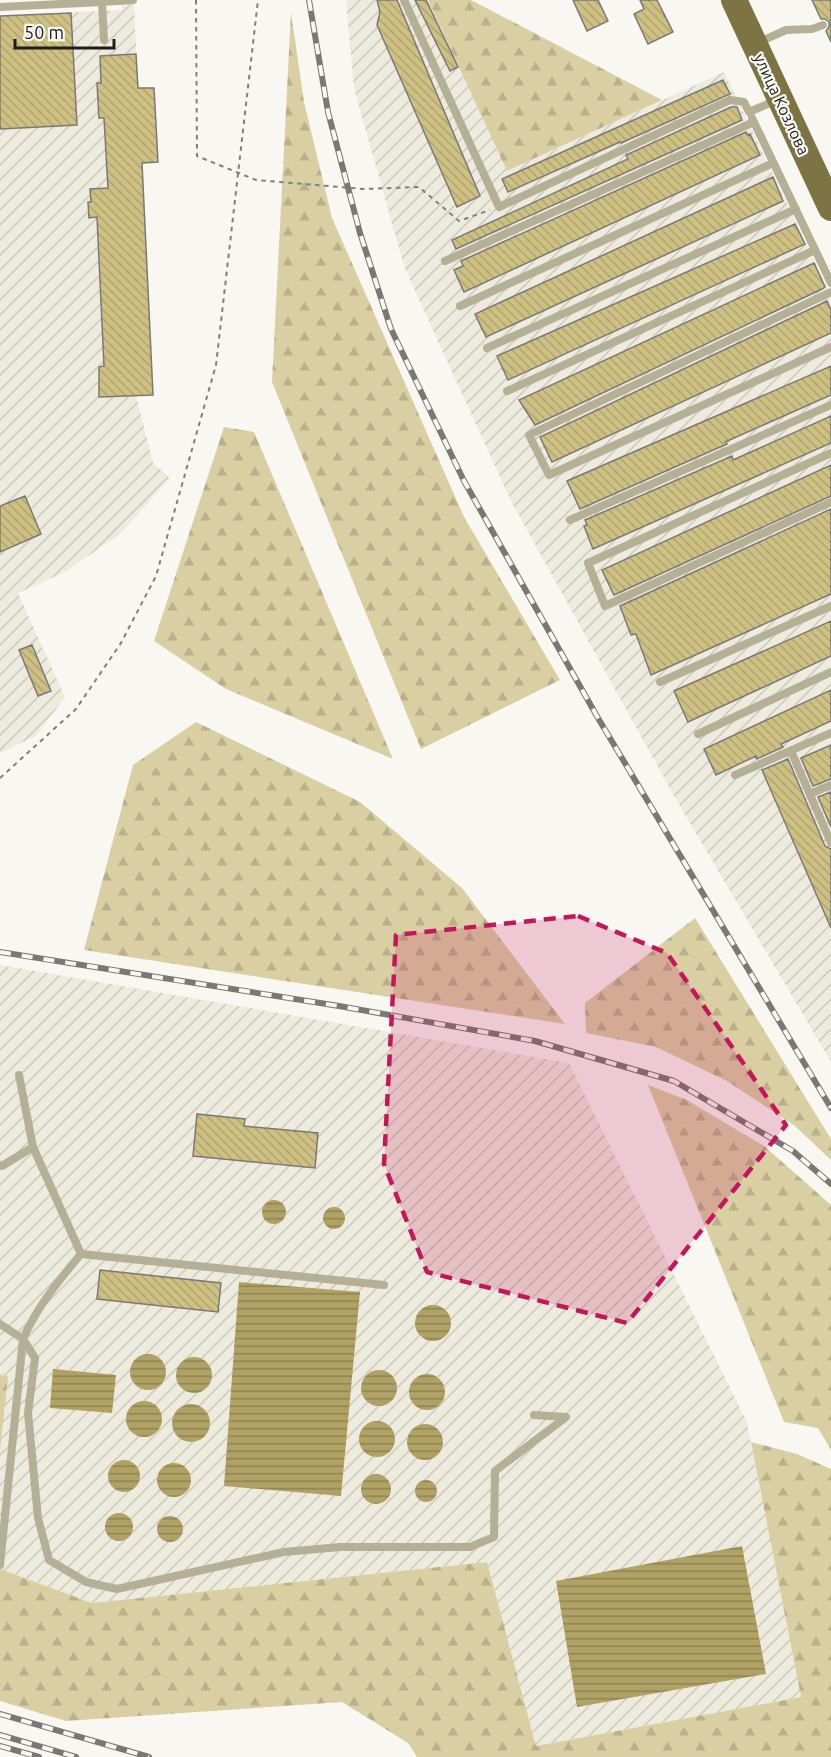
<svg xmlns="http://www.w3.org/2000/svg" width="831" height="1757" viewBox="0 0 831 1757" font-family="Ubuntu,sans-serif">
<style>
.industrial{fill:url(#industrial-furrows)}
.forest{fill:url(#forest-firs)}
.water{fill:url(#water-rules)}
.building{fill:url(#building-back-hatch);stroke:#7a7975;stroke-width:1.5}
.lines{fill:none;stroke-linecap:round;stroke-linejoin:round}
.path{stroke:#807f7c;stroke-width:2;stroke-dasharray:4.5 4.5;stroke-linecap:butt}
.service{stroke:#b5af95;stroke-width:8}
.primary{stroke:#7e7342;stroke-width:26}
.rail-casing{stroke:#797875;stroke-width:6}
.rail{stroke:#f8f7f2;stroke-width:4;stroke-dasharray:11;stroke-linecap:butt}
.marked{fill:#c2185b;fill-opacity:0.2;stroke:#c2185b;stroke-width:4.5;stroke-dasharray:12 8;stroke-linejoin:round}
.labels{text-anchor:middle;dominant-baseline:central;stroke-width:4.5;stroke-linejoin:round;paint-order:stroke}
.street-label{font-size:16px;fill:#1d1d1b;stroke:#f8f7f2}
</style>
<defs>
<pattern id="industrial-furrows" width="10" height="10" patternUnits="userSpaceOnUse" patternTransform="scale(1.5)"><rect width="10" height="10" fill="#edeade"/><path d="M-1 1l2-2M0 10L10 0M9 11l2-2" fill="none" stroke="#cbc8be"/></pattern>
<pattern id="forest-firs" width="22" height="20" patternUnits="userSpaceOnUse" patternTransform="scale(1.5)"><rect width="22" height="20" fill="#d9cfa3"/><path d="M5 1l3.5 6h-7zM16 11l3.5 6h-7z" fill="#bab18c"/></pattern>
<pattern id="water-rules" width="6" height="5" patternUnits="userSpaceOnUse" patternTransform="scale(1.5)"><rect width="6" height="5" fill="#b0a265"/><path d="M0 2.5h6" fill="none" stroke="#8f8352"/></pattern>
<pattern id="building-back-hatch" width="6" height="6" patternUnits="userSpaceOnUse" patternTransform="scale(1.5)"><rect width="6" height="6" fill="#cec082"/><path d="M-1 5l2 2M0 0l6 6M5-1l2 2" fill="none" stroke="#b0a570"/></pattern>
</defs>
<rect width="100%" height="100%" fill="#f8f7f2"/>
<!-- industrial -->
<path class="industrial" d="M346 0H428L507 171 724 72 831 295V1062L674 796 511 501 405 269 354 89Z
M134 4 138 88H154L158 162 142 163 153 395 136 396 153 463 170 478 120 534 65 572 18 593 65 697 36 736 0 753V16L121 10V5Z
M0 965 569 1063 747 1422 801 1697 536 1746 487 1562 92 1603 0 1569Z"/>
<!-- forest -->
<path class="forest" d="M428 0H471L662 100 507 171Z
M291 12 304 102 332 218 464 517 560 680 421 749 272 382Z
M224 427 254 432 393 759 226 689 154 641Z
M196 722 360 802 462 888 565 1024 84 950 133 765Z
M695 918 831 1139V1160L795 1126 727 1081 656 1047 586 1033 585 1003Z
M648 1085 687 1100 764 1146 831 1205V1450L818 1428 784 1422Z
M0 1375 8 1376 0 1450Z
M751 1442 797 1454 831 1469V1757H417L408 1743 342 1702 66 1721 0 1701V1569L92 1603 487 1562 536 1746 801 1697Z"/>
<!-- water -->
<path class="water" d="M262 1212a12 12 0 1 1 24 0a12 12 0 1 1-24 0Z
M323 1218a11 11 0 1 1 22 0a11 11 0 1 1-22 0Z
M239 1282 360 1292 341 1496 224 1486Z
M415 1323a18 18 0 1 1 36 0a18 18 0 1 1-36 0Z
M130 1372a18 18 0 1 1 36 0a18 18 0 1 1-36 0Z
M176 1375a18 18 0 1 1 36 0a18 18 0 1 1-36 0Z
M53 1369 116 1375 112 1413 50 1408Z
M361 1388a18 18 0 1 1 36 0a18 18 0 1 1-36 0Z
M409 1392a18 18 0 1 1 36 0a18 18 0 1 1-36 0Z
M126 1419a18 18 0 1 1 36 0a18 18 0 1 1-36 0Z
M172 1423a19 19 0 1 1 38 0a19 19 0 1 1-38 0Z
M359 1439a18 18 0 1 1 36 0a18 18 0 1 1-36 0Z
M407 1442a18 18 0 1 1 36 0a18 18 0 1 1-36 0Z
M108 1476a16 16 0 1 1 32 0a16 16 0 1 1-32 0Z
M157 1480a17 17 0 1 1 34 0a17 17 0 1 1-34 0Z
M361 1489a15 15 0 1 1 30 0a15 15 0 1 1-30 0Z
M415 1491a11 11 0 1 1 22 0a11 11 0 1 1-22 0Z
M105 1527a14 14 0 1 1 28 0a14 14 0 1 1-28 0Z
M157 1529a13 13 0 1 1 26 0a13 13 0 1 1-26 0Z
M742 1546 766 1674 577 1707 556 1581Z"/>
<!-- building -->
<path class="building" d="M377 0H397L480 196 457 207 377 25 380 12Z
M415 0H426L458 67 450 71Z
M573 0H598L608 21 587 31Z
M640 0H657L673 32 648 44 634 14 644 9Z
M812 0H831V42L826 31 829 27V22L825 19H821Z
M71 13 77 125 0 129V16Z
M136 54 138 88H154L158 162 142 163 153 395 99 397V367L104 366 97 217 89 218 88 202H91L90 189 108 188 104 118H99L97 83H101L100 56Z
M723 80 730 94 621 143 620 142 508 192 502 179Z
M731 107H737L742 120 456 249 452 240 628 159 626 155Z
M746 132 748 135 750 134 760 155 464 292 454 270 463 266 461 261Z
M773 177 783 201 486 337 475 314Z
M795 224 805 244 508 380 497 356Z
M814 263 825 287 822 289 535 425 519 400Z
M827 301 831 310V333L552 462 540 437Z
M831 366V395L725 442 727 444 580 509 567 481Z
M831 416V443L593 549 584 526 587 525 585 520 732 456 733 460Z
M831 465V496L614 595 602 570Z
M25 496 41 534 0 552V506Z
M831 509V594L651 675 636 634 631 635 620 606Z
M831 621V656L688 722 674 691Z
M32 645 51 691 38 696 19 650Z
M831 690V721L781 744 783 747 757 759 756 756 716 775 704 749Z
M831 745V779L813 786 801 758Z
M788 759 825 846 831 849V928L762 770Z
M831 792V827L818 797Z
M197 1114 245 1119 244 1126 318 1133 315 1168 193 1156Z
M100 1270 221 1283 218 1312 97 1299Z"/>
<g class="lines">
<!-- path -->
<path class="path" d="M196 0 197 156 256 180 364 189 419 187 459 221 490 210
M0 778 76 709 121 643 156 576 216 365 258 0"/>
<!-- service -->
<path class="service" d="M102 0V2L133 0
M404 0 499 207 730 100 744 102 749 112 777 100
M0 7 102 2 104 40
M757 43 786 30 812 29 823 25
M752 118 831 283
M445 261 754 122
M831 292 529 435 549 475 831 347
M460 306 773 163
M487 348 796 209
M507 391 815 250
M831 453 588 563 605 606 831 502
M570 520 831 405
M660 682 831 606
M698 734 831 672
M791 751 831 843
M735 775 831 733
M810 794 831 785
M19 1075 33 1147
M0 1165 2 1166 33 1147 81 1254
M0 1324 23 1339 35 1358 28 1413 38 1518 49 1560 86 1582 117 1589 284 1552 340 1547H470L494 1537 495 1471 566 1417 534 1415
M0 1565 23 1339C37 1307 59 1280 81 1254L384 1285"/>
<!-- primary -->
<path class="primary" d="M734 0 831 208"/>
<!-- rail casing -->
<g class="rail-casing">
<path id="rail" d="M309 0 328 112 360 233 391 329 464 481 598 718 831 1108
M0 952 339 1006 535 1041 674 1081 793 1151 831 1184
M0 1714 149 1757
M0 1735 76 1757
M0 1746 39 1757"/>
</g>
<!-- rail -->
<use href="#rail" class="rail"/>
</g>
<!-- marked area -->
<path class="marked" d="M578 916 667 953 786 1125 627 1323 427 1272 384 1164 396 935Z"/>
<g class="labels">
<!-- street labels -->
<g class="street-label">
<text transform="translate(782 104) rotate(65)">улица Козлова</text>
</g>
</g>
<!-- scale -->
<path d="M15 39v9h99v-9" fill="none" stroke="#1d1d1b" stroke-width="3"/>
<text x="24" y="39" font-size="18" fill="#1d1d1b" stroke="#f8f7f2" stroke-width="4.5" paint-order="stroke">50 m</text>
</svg>
